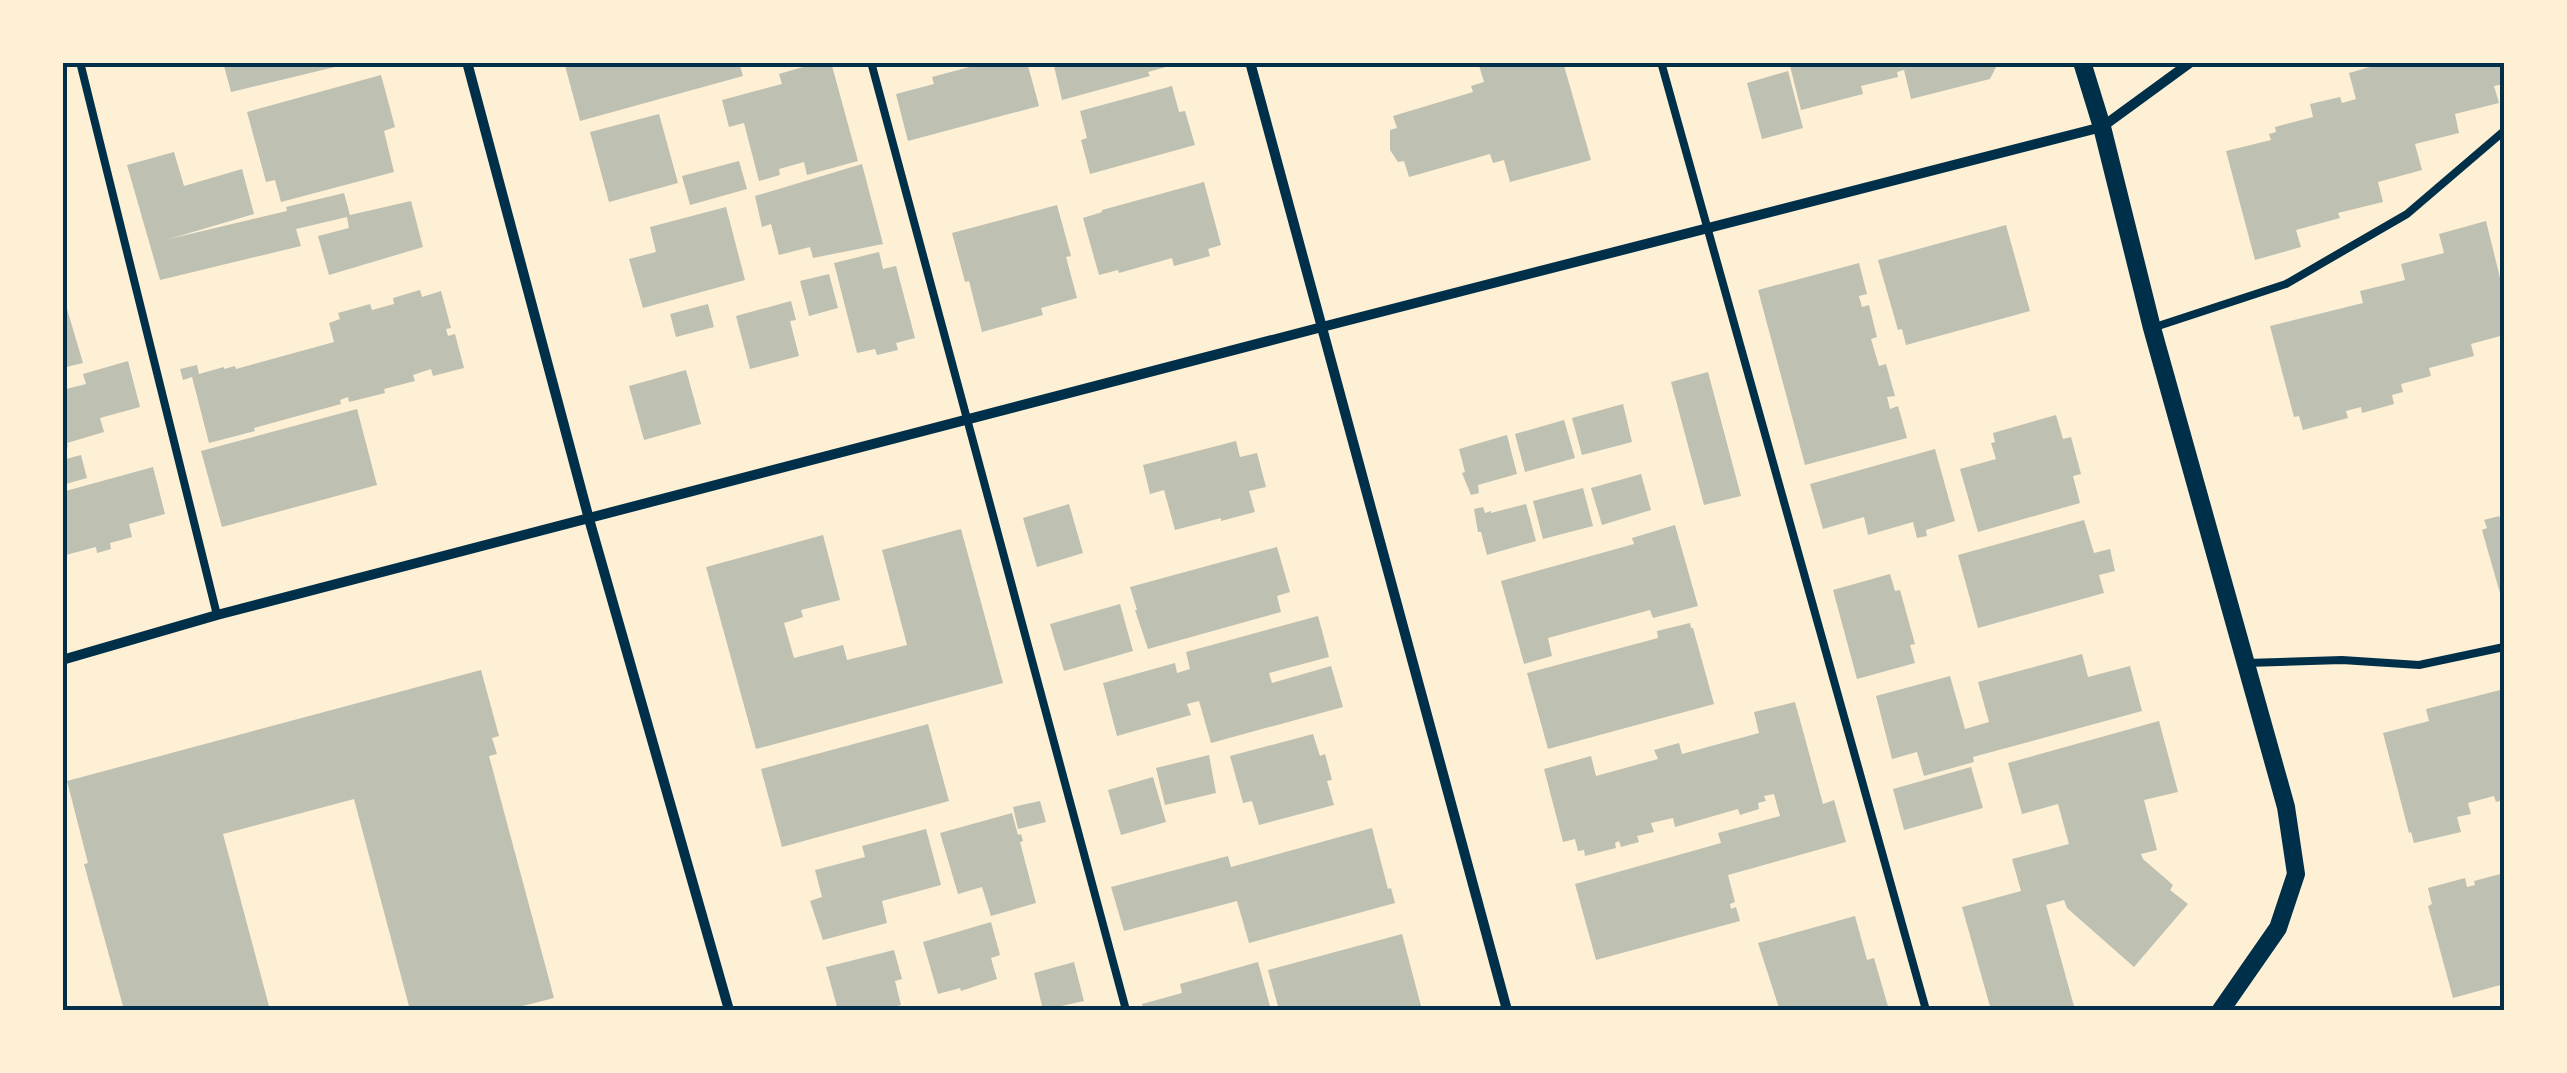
<svg xmlns="http://www.w3.org/2000/svg" width="2567" height="1073" viewBox="0 0 2567 1073" font-family="'Alegreya Sans',sans-serif">
<style>
.building{fill:#bec0b2}
.lines{fill:none;stroke-linecap:round;stroke-linejoin:round}
.service{stroke:#003049;stroke-width:8}
.minor{stroke:#003049;stroke-width:10}
.tertiary{stroke:#003049;stroke-width:18}
.neatline{fill:none;stroke:#003049;stroke-width:4}
</style>
<rect width="100%" height="100%" fill="#fdf0d5"/>
<!-- building -->
<path class="building" d="M223 62H339V66L231 92Z
M564 62H739L743 76 580 121Z
M820 62H831L858 161 807 175 804 162 779 169 780 175 759 181 744 123 729 127 722 100 782 84 779 74Z
M988 62H1027L1039 106 908 141 896 94 934 84 932 77Z
M1053 62H1177V64L1148 72 1150 76 1062 100Z
M1478 62H1563L1591 160 1510 182 1504 160 1493 163 1490 154 1409 177 1404 161 1398 162 1390 150V130L1397 128 1393 116 1473 92 1471 86 1484 82Z
M1789 62H1997V65L1990 79 1911 99 1904 70 1897 72 1898 77 1861 86 1863 94 1801 110Z
M2387 62H2504V84L2494 86 2499 103 2455 114 2459 133 2415 144 2422 170 2378 182 2383 202 2338 213 2340 218 2296 230 2301 247 2255 260 2226 151 2271 140 2269 134 2276 132 2275 127 2313 117 2310 104 2340 97 2342 103 2356 99 2349 73Z
M1788 71 1803 128 1762 139 1747 83Z
M381 75 395 127 384 131 394 172 281 202 275 180 266 182 247 112Z
M1172 86 1179 112 1185 111 1195 145 1090 174 1081 140 1087 138 1080 111Z
M659 114 678 183 609 202 590 132Z
M174 152 184 186 242 169 254 214 169 239 287 211 286 207 344 193 350 215 411 201 423 247 329 275 318 236 349 228 347 217 296 229 301 246 160 280 127 165Z
M739 161 747 189 690 205 682 176Z
M862 164 883 244 813 258 810 247 779 255 771 224 762 227 755 196Z
M1204 182 1221 245 1208 249 1210 256 1174 266 1172 258 1119 273 1118 270 1099 275 1083 218 1102 212V210Z
M1057 205 1071 256 1066 257 1077 298 1041 308 1043 315 982 332 969 281 965 282 952 233Z
M726 207 745 280 643 308 629 259 656 252 650 227Z
M2486 221 2504 294V335L2471 344 2474 356 2429 368 2431 376 2401 384 2403 392 2392 395 2394 404 2362 413 2361 407 2346 411 2348 418 2303 430 2299 416 2294 417 2270 326 2363 303 2360 291 2405 280 2401 264 2444 253 2439 234Z
M2006 225 2030 311 1906 345 1902 329 1898 330 1878 260Z
M879 252 883 269 896 266 915 338 896 343 898 350 877 355 875 349 857 353 834 263Z
M1859 263 1867 294 1859 296 1862 307 1869 305 1877 337 1871 339 1879 366 1886 364 1895 396 1887 397 1890 409 1898 406 1907 438 1805 465 1758 290Z
M829 274 838 308 809 316 800 281Z
M420 290 422 297 441 291 451 328 446 329 448 336 455 334 464 368 433 376 431 369 413 375 415 381 384 389 385 393 349 402 348 397 340 400 341 404 254 428 255 431 209 443 192 377 183 380 180 369 197 365 199 374 224 367V369L235 366 236 369 334 342 329 323 340 319 338 313 370 304 372 310 394 304 393 298Z
M62 292 83 363 62 368Z
M791 301 796 320 790 321 799 356 750 369 736 316Z
M708 304 714 327 676 337 670 314Z
M128 361 140 407 100 418 104 432 67 443 68 447 62 448V390L86 384 83 374Z
M686 370 701 424 644 440 629 386Z
M1708 372 1741 496 1704 505 1671 382Z
M1623 404 1632 442 1582 455 1572 418Z
M357 409 377 485 222 527 201 451Z
M2056 415 2063 439 2071 437 2081 474 2073 476 2080 503 1978 532 1960 469 1996 459 1991 443 1995 442 1993 433Z
M1564 420 1575 458 1525 472 1515 434Z
M1507 435 1517 474 1478 485 1479 493 1471 495 1462 473 1465 472 1459 449Z
M1236 441 1240 457 1257 453 1266 487 1249 491 1255 512 1221 521V518L1175 530 1164 490 1150 494 1143 465Z
M1935 449 1955 521 1926 530 1927 536 1917 538 1913 522 1868 535 1864 517 1823 529 1810 484Z
M81 455 87 478 62 485V460Z
M153 467 165 514 129 524 132 537 110 543 111 549 97 553 96 547 62 556V492Z
M1641 474 1651 510 1602 525 1591 488Z
M1583 488 1593 526 1543 539 1533 501Z
M1069 504 1083 553 1037 567 1023 518Z
M1526 504 1536 541 1487 555 1481 532H1478L1474 509 1483 507 1485 513 1491 511V513Z
M2499 516 2501 521 2504 520 2503 616 2500 605 2503 604 2482 530 2487 528 2484 520Z
M2084 520 2094 553 2110 549 2115 571 2099 575 2104 593 1978 628 1958 555Z
M1675 525 1698 606 1653 618 1650 610 1548 638 1552 656 1524 664 1501 581 1634 544 1632 538Z
M961 529 1003 683 756 749 706 567 823 535 840 600 801 610 803 617 784 623 794 658 843 645 847 660 907 645 882 550Z
M1277 547 1290 592 1277 596 1281 612 1148 649 1135 610H1137L1130 587Z
M1890 574 1895 591 1900 590 1915 644 1910 645 1915 663 1857 679 1833 590Z
M1120 604 1133 651 1064 671 1050 624Z
M1318 616 1329 657 1269 673 1272 683 1331 666 1343 707 1211 743 1199 701 1187 704 1191 715 1117 736 1103 683 1175 663 1177 673 1190 669 1186 652Z
M1690 623 1691 628H1693L1714 704 1548 749 1527 673 1658 638 1657 631Z
M2082 654 2088 677 2130 666 2142 711 1973 757 1974 762 1924 776 1917 752 1892 759 1876 696 1950 676 1965 729 1989 722 1978 682Z
M481 670 499 736 492 738 497 754 489 756 554 998 507 1010H410L354 799 223 834 270 1010H124L84 864 88 863 67 781Z
M2504 689V800L2496 802 2494 796 2468 803 2471 814 2457 817 2461 832 2414 843 2411 832 2409 833 2383 733 2429 721 2426 709Z
M1795 702 1823 804 1834 800 1846 842 1728 875 1735 902 1730 904 1731 909 1736 907 1740 921 1596 960 1575 884 1721 843 1718 833 1780 816 1774 794 1764 796 1766 801 1758 803 1759 809 1740 815 1738 809 1675 827 1673 818 1651 823 1654 832 1637 836 1639 842 1621 847 1619 841 1615 843 1616 848 1585 856 1584 850 1578 851 1575 839 1563 842 1544 769 1591 756 1596 776 1658 759 1654 750 1679 743 1682 754 1759 733 1754 712Z
M2159 721 2178 792 2144 800 2157 850 2141 854 2143 859 2173 885 2170 890 2188 904 2134 967 2067 908 2064 900 2046 905 2075 1010H1991L1962 907 2021 891 2012 859 2069 844 2058 804 2022 814 2008 763Z
M928 724 949 801 782 847 761 769Z
M1313 734 1320 756 1325 754 1332 780 1327 781 1334 805 1259 825 1252 801 1243 803 1230 756Z
M1209 755 1216 793 1165 805 1156 768Z
M1971 767 1983 808 1904 830 1893 789Z
M1153 777 1166 822 1121 835 1108 790Z
M1040 801 1046 822 1018 829 1013 807Z
M1012 813 1018 835 1021 834 1023 841 1020 842 1036 903 991 916 982 887 958 894 940 833Z
M1372 828 1388 889 1391 888 1395 903 1249 943 1237 901 1124 931 1111 887 1228 856 1231 867Z
M926 829 941 885 882 901 887 923 823 940 810 901 822 897 815 870 865 857 862 846Z
M2504 873V984L2453 998 2428 906 2432 904 2428 888 2465 878 2467 887 2475 885 2474 881Z
M1855 916 1867 960 1874 958 1889 1010H1782V1007L1779 1008 1758 943Z
M991 922 1000 955 991 958 997 979 961 991 960 988 938 994 923 942Z
M1402 934 1421 1006 1406 1010H1279L1268 970Z
M894 950 902 979 895 981 901 1005 879 1010H838L826 967Z
M1074 962 1084 1001 1043 1010 1034 973Z
M1258 962 1271 1010H1144L1142 1004 1182 993 1180 984Z"/>
<g class="lines">
<!-- service -->
<path class="service" d="M80 62 217 615
M871 62 1126 1010
M1661 62 1926 1010
M2152 328 2286 284 2407 214 2504 131
M2246 663 2342 660 2419 665 2504 647"/>
<!-- minor -->
<path class="minor" d="M467 62 589 519 729 1010
M1250 62 1507 1010
M62 660 217 615 1322 327 2102 127 2191 62"/>
<!-- tertiary -->
<path class="tertiary" d="M2082 62 2102 127 2152 328 2286 807 2296 874 2278 928 2221 1010"/>
</g>
<!-- border -->
<rect width="2567" height="1073" fill="none" stroke="#fdf0d5" stroke-width="130"/>
<rect x="65" y="65" width="2437" height="943" class="neatline"/>
</svg>
